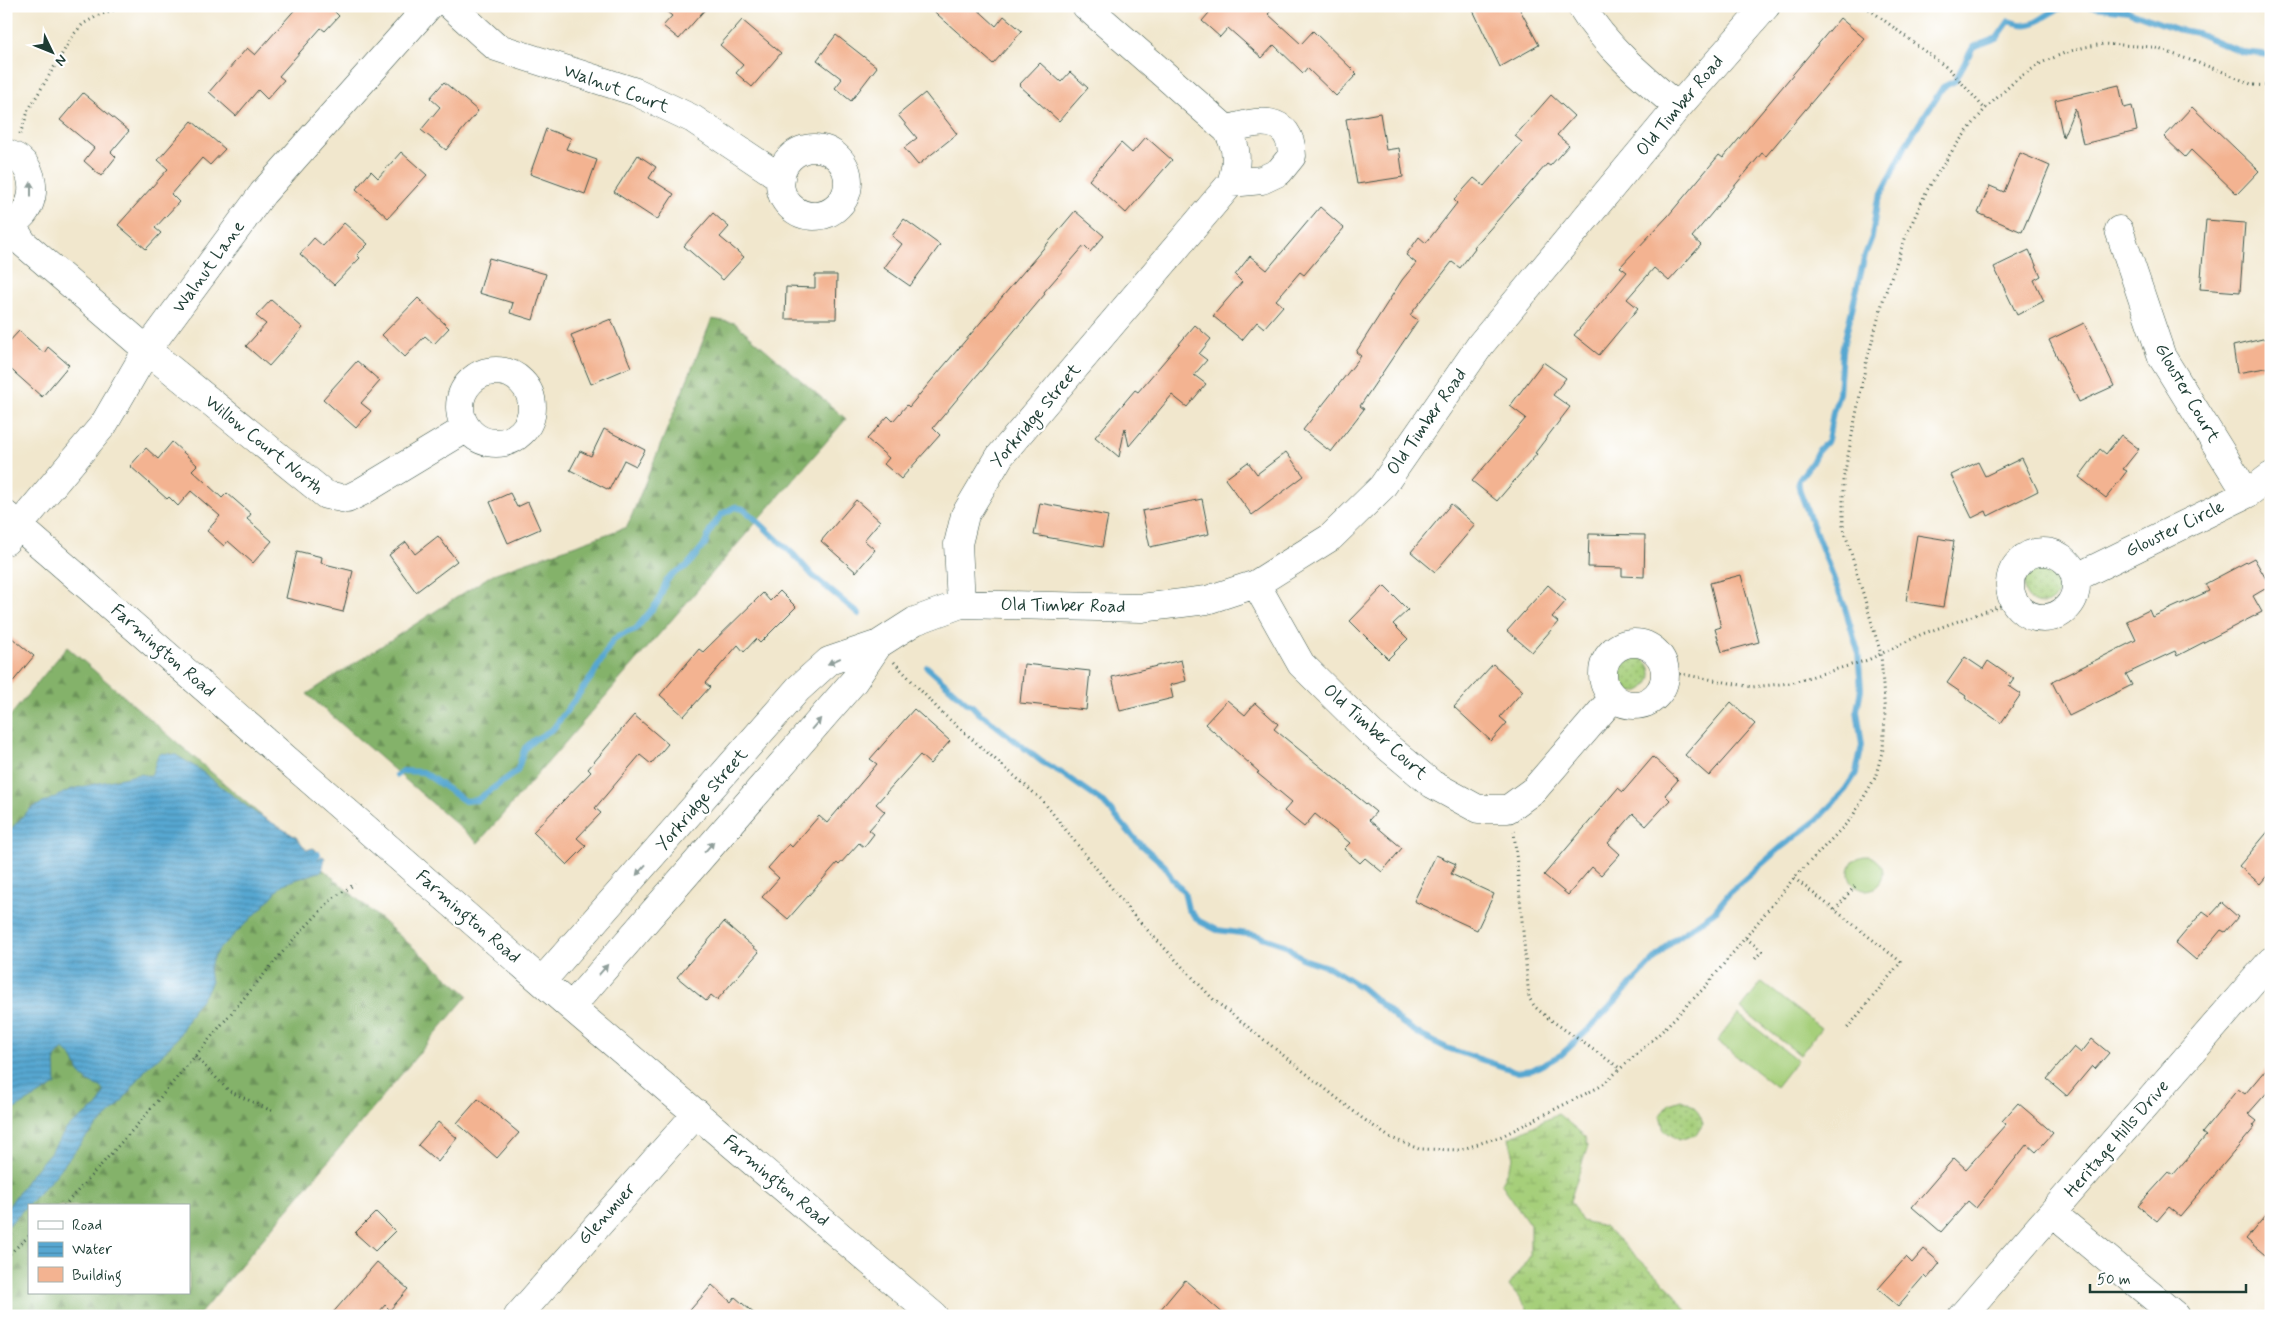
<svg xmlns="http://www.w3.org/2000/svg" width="2277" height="1322" viewBox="0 0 2277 1322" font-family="Mynerve,sans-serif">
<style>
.green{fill:url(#green-dots);stroke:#628657}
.forest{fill:url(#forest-firs);stroke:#52784f;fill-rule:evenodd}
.wetland{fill:url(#wetland-marsh);stroke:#628657}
.pitch{fill:#a6cf7a;stroke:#628657}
.water{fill:url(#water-rules);stroke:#3b7282}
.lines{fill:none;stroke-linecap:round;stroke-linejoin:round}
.stream{stroke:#57a7d1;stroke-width:6}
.building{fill:#f3b391}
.minor-casing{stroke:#3e564b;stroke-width:29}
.path{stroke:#3e564b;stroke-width:3;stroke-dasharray:1 4;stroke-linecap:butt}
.minor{stroke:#fff;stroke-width:28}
.oneway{fill:#8f9e9a}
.labels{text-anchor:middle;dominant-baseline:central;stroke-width:4.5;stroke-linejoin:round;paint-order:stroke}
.street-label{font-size:18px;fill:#1f3d34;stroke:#fff}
</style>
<defs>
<pattern id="green-dots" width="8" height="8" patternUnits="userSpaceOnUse" patternTransform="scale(1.25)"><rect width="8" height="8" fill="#a6cf7a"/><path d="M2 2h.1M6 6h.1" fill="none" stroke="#87a965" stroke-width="1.8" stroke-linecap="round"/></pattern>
<pattern id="forest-firs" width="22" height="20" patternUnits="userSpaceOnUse" patternTransform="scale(1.25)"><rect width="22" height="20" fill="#84b26a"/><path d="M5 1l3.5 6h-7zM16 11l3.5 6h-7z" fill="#6b9258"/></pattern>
<pattern id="wetland-marsh" width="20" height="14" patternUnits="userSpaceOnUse" patternTransform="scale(1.25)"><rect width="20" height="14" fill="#a6cf7a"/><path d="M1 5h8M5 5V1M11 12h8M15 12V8" fill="none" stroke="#87a965"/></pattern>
<pattern id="water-rules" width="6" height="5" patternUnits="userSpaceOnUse" patternTransform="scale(1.25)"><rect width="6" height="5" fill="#57a7d1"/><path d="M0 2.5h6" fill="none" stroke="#4789aa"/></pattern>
</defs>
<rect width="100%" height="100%" fill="#fff"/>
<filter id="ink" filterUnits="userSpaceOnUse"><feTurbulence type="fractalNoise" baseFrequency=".02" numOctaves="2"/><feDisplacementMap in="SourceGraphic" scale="10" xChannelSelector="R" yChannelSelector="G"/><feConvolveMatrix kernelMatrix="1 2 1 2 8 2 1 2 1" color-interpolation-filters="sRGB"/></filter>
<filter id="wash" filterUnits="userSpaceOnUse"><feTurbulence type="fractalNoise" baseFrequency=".0096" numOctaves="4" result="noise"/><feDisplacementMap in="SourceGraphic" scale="20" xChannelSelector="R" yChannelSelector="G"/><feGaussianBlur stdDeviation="1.12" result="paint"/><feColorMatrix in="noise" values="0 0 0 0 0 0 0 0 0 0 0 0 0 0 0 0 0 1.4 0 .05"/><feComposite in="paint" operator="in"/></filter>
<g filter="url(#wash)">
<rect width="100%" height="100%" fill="#f1e7cd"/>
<!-- green -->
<path class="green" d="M2024 586a18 18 0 1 1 36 0a18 18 0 1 1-36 0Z
M1615 674a18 18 0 1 1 36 0a18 18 0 1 1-36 0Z
M1681 1100C1694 1105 1700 1110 1703 1124L1696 1135 1678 1140 1664 1130 1660 1115 1669 1104Z"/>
<!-- forest -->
<path class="forest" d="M712 319 735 323 846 419 478 843 307 694 493 574 627 527Z
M67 647 468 995 198 1316H6V721ZM29 1206H189V1293H29Z"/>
<!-- wetland -->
<path class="wetland" d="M1558 1114 1586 1137 1588 1145 1570 1201 1582 1221 1604 1226 1673 1291 1689 1316H1528L1527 1308 1509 1286 1530 1256V1225L1501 1183 1514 1157 1509 1138Z"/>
<!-- pitch -->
<path class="pitch" d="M1849 873a17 17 0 1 1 34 0a17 17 0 1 1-34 0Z
M1762 982 1821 1028 1800 1055 1741 1009Z
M1738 1014 1797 1060 1776 1087 1717 1041Z"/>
<!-- water -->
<path class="water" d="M162 753 176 755 197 768 254 812 296 837 307 850 313 848 316 850 315 856 317 859 323 856 325 858 322 871 283 884 261 909 219 949 213 958 209 969 211 983 208 990 194 1008 178 1037 162 1055 149 1065 119 1105 86 1137 55 1176 6 1228V1210L29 1177 53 1149 67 1128 98 1106 104 1092 101 1087C70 1078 83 1061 63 1049L55 1058 56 1085 6 1114V834L30 809 72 789 140 774 151 776 158 756Z"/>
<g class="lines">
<!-- stream -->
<path class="stream" d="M2086 6 2128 11 2176 29 2197 33 2242 52 2271 55
M927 667 967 703C975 705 976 714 984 716L1042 762 1060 772 1104 803 1137 841 1165 866 1172 879 1184 892 1188 909 1199 921 1217 930 1256 935 1285 945 1303 959 1331 968 1362 988 1401 1022 1422 1036 1447 1048 1518 1072 1532 1070 1561 1055 1588 1030 1671 942 1714 912 1731 891 1780 848 1817 820 1845 790 1856 773 1862 745 1857 710 1861 689 1858 651 1844 605 1800 492 1798 481 1812 462 1817 452 1828 440 1833 412 1839 394 1842 351 1865 255 1872 237 1877 203 1908 141 1943 87 1955 81 1973 47 1997 38 2009 21C2035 30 2036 20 2056 10 2061 7 2070 7 2076 6
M397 775 402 771 423 772 465 801 477 800 517 771 525 748 534 740 553 729 593 675 611 643 618 636 636 629 658 602 666 582 671 575 687 566 705 544 711 529 722 514 735 507 743 509 753 517 794 555 813 576 859 614
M315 857 318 854"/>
</g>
<g id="blocks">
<!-- building -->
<path class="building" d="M298 6H329L339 16 325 31 321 28 279 76 284 80 267 99 258 90 236 116 209 92 247 48 255 55Z
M660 6H708L679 39 663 26 672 16Z
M928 6H974L996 26 1004 16 1022 31 993 64Z
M1215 6H1275L1268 14 1301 44 1313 31 1357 74 1336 96 1307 68 1303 73 1274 45 1262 58 1228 28 1220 37 1202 21Z
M1471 6H1518L1539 45 1500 67Z
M1840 18 1865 39 1766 156 1762 153 1692 237 1701 245 1669 281 1654 268 1627 299 1638 308 1599 355 1574 335 1627 272 1620 267 1668 216 1719 155 1723 158Z
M742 20 781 53 752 87 736 73 743 65 720 45Z
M836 35 877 67 851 101 835 88 842 79 817 60Z
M1040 63 1061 82 1070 72 1088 88 1059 121 1019 85Z
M444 82 478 111 446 150 421 130 440 107 430 98Z
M2119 85 2124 108 2132 106 2137 131 2083 144 2075 108 2063 137 2055 100Z
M83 93 129 131 111 152 116 157 101 176 84 161 94 148 60 120Z
M925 93 957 134 918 165 904 148 917 138 898 115Z
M1551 95 1574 116 1557 135 1569 145 1550 166 1547 164 1474 247 1475 248 1460 268 1452 262 1410 315 1418 320 1360 406 1364 409 1331 452 1303 430 1361 356 1356 352 1402 280 1416 263 1406 255 1419 237 1426 243 1457 203 1454 200 1474 178 1484 186 1522 142 1515 136Z
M2192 107 2259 171 2237 194 2191 150 2185 157 2164 137Z
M1380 113 1386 150 1399 148 1403 177 1357 184 1346 119Z
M192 121 225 149 210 165 202 158 171 194 179 202 155 228 161 233 146 249 118 225 168 169 158 160Z
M546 129 571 138 566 149 597 160 585 194 530 174Z
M1146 137 1172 160 1126 213 1089 180 1121 143 1132 153Z
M401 152 427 175 388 218 356 189 371 171 378 178Z
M2020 153 2050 166 2022 232 1978 213 1990 186 2004 192Z
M638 155 656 167 649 178 674 194 657 220 614 192Z
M1320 207 1344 228 1304 275 1300 272 1276 300 1283 306 1264 328 1257 322 1242 340 1213 316 1242 282 1235 275 1250 256 1267 270Z
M1075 211 1104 236 1090 252 1084 246 1044 292 1045 294 933 428 940 435 901 479 884 464 889 458 867 439 888 416 893 421 907 405 909 407Z
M713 213 729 227 720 237 744 257 723 280 684 246Z
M904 219 940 245 910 286 884 268 902 244 892 236Z
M2206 220 2245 223 2240 292 2200 289Z
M344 223 368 244 357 255 360 258 334 285 300 254 314 238 323 246Z
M2029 250 2041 276 2034 280 2044 301 2017 315 1994 267Z
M489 258 546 274 533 320 510 313 513 303 479 293Z
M815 275H837L836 319H785L786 287 815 288Z
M418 298 449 328 434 344 425 336 405 357 382 335Z
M271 300 303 328 269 366 246 346 266 324 256 316Z
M611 319 631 367 591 384 571 335Z
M2084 323 2114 386 2079 402 2049 340Z
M1195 325 1211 339 1199 354 1207 360 1194 375 1206 384 1187 407 1172 395 1129 446 1125 428 1119 457 1095 437 1135 390 1138 392Z
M19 331 44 353 48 347 69 365 42 397 6 365V345Z
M2271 337V367L2237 373 2233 346Z
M357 361 380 381 361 403 371 411 356 428 323 399Z
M1543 362 1566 378 1553 395 1570 407 1535 453 1537 454 1497 501 1472 481 1526 418 1510 406Z
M604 429 645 450 636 466 624 460 609 490 570 470 580 451 591 456Z
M2121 435 2139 449 2123 469 2127 471 2106 498 2079 477 2100 449 2106 454Z
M172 442 197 465 192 470 222 498 227 493 251 514 247 519 272 541 253 563 228 541 224 546 207 531 220 516 191 491 178 506 169 497 167 499 130 466 146 448 158 459Z
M1286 452 1304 476 1252 515 1225 479 1248 462 1257 474Z
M2022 458 2038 491 1988 516 1986 511 1972 518 1951 475 1978 462 1985 476Z
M510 493 517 507 528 502 540 529 508 543 490 502Z
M1202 499 1209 534 1150 547 1142 511Z
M856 500 880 521 864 540 875 550 856 572 821 541Z
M1040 503 1108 516 1102 547 1034 535Z
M1451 504 1475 525 1435 572 1411 552Z
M1589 534 1645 535 1644 577 1622 576V568L1588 567Z
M1917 535 1954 541 1943 607 1906 601Z
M438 536 457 561 416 592 389 555 406 542 415 554Z
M297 551 322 557 321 563 353 571 343 612 286 598Z
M2254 558 2270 586 2253 596 2262 612 2177 656 2175 651 2126 674 2132 685 2069 716 2052 682 2136 640 2127 621 2149 610 2152 617 2209 591 2205 584Z
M1741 575 1759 642 1722 652 1715 629 1721 627 1710 583Z
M1548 585 1566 601 1552 617 1558 622 1532 652 1507 631Z
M1384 586 1408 610 1393 624 1408 639 1388 659 1350 621Z
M780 591 796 607 760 643 756 639 744 652 738 645 705 683 710 687 684 716 660 695 699 649 703 652 763 593 770 601Z
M6 633 34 656 6 690Z
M1965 657 1983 669 1988 661 2014 679 2009 686 2021 694 2001 723 1965 698 1966 696 1947 683Z
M1181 660 1186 681 1170 685 1173 698 1120 711 1112 677Z
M1024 664 1090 671 1086 710 1020 703Z
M1493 664 1523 691 1500 717 1507 723 1491 741 1454 707Z
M1227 700 1245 715 1255 703 1278 724 1274 729 1376 812 1369 820 1402 848 1382 872 1365 858 1360 863 1344 849 1350 843 1315 814 1304 827 1284 811 1292 802 1257 773 1259 772 1205 724Z
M1731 702 1755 724 1709 776 1685 755Z
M914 709 950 741 930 764 920 755 876 804 885 812 869 830 874 834 864 847 859 843 839 865 837 863 788 919 762 897 779 878 768 868 789 844 792 847 819 816 827 823 877 764 870 759Z
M634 715 668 744 651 764 640 755 595 808 601 813 577 838 586 846 567 865 533 832 591 772 588 769Z
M1653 757 1678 780 1665 795 1670 800 1646 826 1633 814 1608 843 1620 854 1601 875 1592 867 1568 895 1544 875 1618 788 1623 792Z
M2271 828V871L2260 884 2239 866Z
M1436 855 1456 864 1451 874 1494 894 1477 930 1414 901Z
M2222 903 2238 917 2225 932 2221 930 2196 960 2176 943 2203 911 2210 916Z
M724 922 759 952 717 1000 711 995 706 1001 677 977Z
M2092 1039 2109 1053 2095 1069 2092 1066 2067 1096 2047 1079 2074 1047 2081 1053Z
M2271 1063V1088L2248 1114 2257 1121 2253 1126 2255 1127 2180 1216 2169 1207 2157 1221 2138 1206 2169 1172 2173 1175 2206 1136 2202 1133 2238 1089 2245 1094Z
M478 1099 519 1133 497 1158 457 1123Z
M2018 1103 2053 1133 2036 1152 2027 1144 1976 1208 1968 1201 1941 1232 1912 1207 1954 1158 1966 1169 2006 1124 2002 1121Z
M438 1122 457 1138 438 1162 418 1145Z
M2271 1209V1260L2246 1239Z
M376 1212 395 1231 375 1251 355 1233Z
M1924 1249 1940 1263 1927 1279 1924 1276 1898 1306 1878 1289 1906 1257 1912 1263Z
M377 1262 408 1289 390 1310 385 1305 376 1316H330Z
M1185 1280 1226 1316H1155Z
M712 1285 731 1302 735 1297 757 1316H685Z"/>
</g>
</g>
<g filter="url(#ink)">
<use href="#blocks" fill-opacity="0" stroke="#3e564b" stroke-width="1"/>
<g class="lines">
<!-- minor casing -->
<g class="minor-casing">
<path id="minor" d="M451 6 496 47 636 92 693 119 781 178
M1581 6C1606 47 1642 77 1678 107
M1227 130C1256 120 1291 113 1292 156L1279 172 1262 180 1231 183
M780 182a34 34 0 1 1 68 0a34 34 0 1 1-68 0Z
M6 153C11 155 17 157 20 160 41 178 34 218 6 225
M11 224 23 243 147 350 326 495 347 499 361 492 467 428
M2119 230 2162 357 2247 494
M460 407a36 36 0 1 1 72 0a36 36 0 1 1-72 0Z
M6 515 571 1007 934 1316
M6 541 104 424 147 350 263 193 429 6
M2010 585a33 33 0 1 1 66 0a33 33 0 1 1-66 0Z
M2075 578 2247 494 2271 476
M1256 584 1301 664 1371 733 1432 784 1478 809H1508L1534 790 1613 698
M961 604 1141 608 1207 600 1256 584 1331 537 1382 487 1481 344 1678 107 1766 6
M1603 674a31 31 0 1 1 62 0a31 31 0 1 1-62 0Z
M542 981 798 689 829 661 879 644 915 621 961 604 958 544 965 515 1000 456 1231 183C1238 163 1238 148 1227 130L1086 6
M571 1007 854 681 879 644
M2052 1213 2176 1316
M518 1316 697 1113
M1962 1316 2271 961"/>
</g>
<!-- path -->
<path class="path" d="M1865 6 1950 70 1985 109
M20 134 29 109 74 34 83 24 99 15 127 6
M894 662 942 713 1042 800 1134 916 1214 1000 1362 1118 1389 1137 1419 1149 1460 1150 1502 1136 1601 1086 1659 1034 1705 987 1794 878 1851 819 1875 778 1883 749 1885 717 1881 654 1843 526V481L1866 364 1884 297 1906 236 1927 190 1956 145 1985 109 2016 80 2041 63 2067 52 2085 47 2104 44 2153 47 2221 71 2253 85 2271 86
M1665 671 1752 687 1790 683 1868 660 1922 634 2014 601
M1514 831 1529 998 1535 1007 1548 1018 1621 1069
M1794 878 1901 962 1845 1031
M1835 910 1855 886
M1746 938 1762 951 1755 959
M195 1056 229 1091 272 1111
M64 1206 137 1125 292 941 333 898 355 884
M6 1257 29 1236"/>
<!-- minor -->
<use href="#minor" class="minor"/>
</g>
<!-- one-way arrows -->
<defs><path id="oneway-solid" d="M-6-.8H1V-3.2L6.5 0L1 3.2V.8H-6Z" transform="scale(1.25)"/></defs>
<g class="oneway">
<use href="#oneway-solid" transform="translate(31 189) rotate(-90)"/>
<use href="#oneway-solid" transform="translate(834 661) rotate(155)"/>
<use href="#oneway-solid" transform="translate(816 724) rotate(-49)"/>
<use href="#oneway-solid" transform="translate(709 847) rotate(-49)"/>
<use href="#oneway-solid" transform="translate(641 870) rotate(132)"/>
<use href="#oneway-solid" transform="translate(603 970) rotate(-49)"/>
</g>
</g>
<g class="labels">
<!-- street labels -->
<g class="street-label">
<text transform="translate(616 89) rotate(20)">Walnut Court</text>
<text transform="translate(1680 106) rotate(-50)">Old Timber Road</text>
<text transform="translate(209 267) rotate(-54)">Walnut Lane</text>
<text transform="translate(2187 393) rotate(60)">Glouster Court</text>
<text transform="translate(1036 416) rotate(-50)">Yorkridge Street</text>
<text transform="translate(1427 422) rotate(-55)">Old Timber Road</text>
<text transform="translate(264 445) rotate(39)">Willow Court North</text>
<text transform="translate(2175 529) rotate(-26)">Glouster Circle</text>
<text transform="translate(1063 606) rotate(1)">Old Timber Road</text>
<text transform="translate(163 651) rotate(41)">Farmington Road</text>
<text transform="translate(1375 732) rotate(42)">Old Timber Court</text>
<text transform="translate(702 800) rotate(-49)">Yorkridge Street</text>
<text transform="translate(468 917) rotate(41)">Farmington Road</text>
<text transform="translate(2117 1139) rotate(-49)">Heritage Hills Drive</text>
<text transform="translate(776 1181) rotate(40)">Farmington Road</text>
<text transform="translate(607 1214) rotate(-48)">Glenmuer</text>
</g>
</g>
<!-- margin -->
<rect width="2277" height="1322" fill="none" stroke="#fff" stroke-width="25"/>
<!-- legend -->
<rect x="28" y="1204" width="162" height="90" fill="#ffffff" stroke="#a5b1ae"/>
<rect x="38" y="1221" width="25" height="8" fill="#ffffff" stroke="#a5b1ae"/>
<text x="72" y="1230" font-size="15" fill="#1f3d34">Road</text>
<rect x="38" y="1242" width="25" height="15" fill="url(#water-rules)" stroke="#a5b1ae"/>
<text x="72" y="1254" font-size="15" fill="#1f3d34">Water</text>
<rect x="38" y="1267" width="25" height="15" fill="#f3b391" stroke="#a5b1ae"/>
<text x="72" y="1280" font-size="15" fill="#1f3d34">Building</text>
<!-- north arrow -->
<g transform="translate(52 52) rotate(133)" stroke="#ffffff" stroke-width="4" paint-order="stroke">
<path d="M0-4L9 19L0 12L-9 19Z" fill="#1f3d34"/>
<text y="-8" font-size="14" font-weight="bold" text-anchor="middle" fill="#1f3d34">N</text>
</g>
<!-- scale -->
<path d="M2090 1284v8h156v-8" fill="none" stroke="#1f3d34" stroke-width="2.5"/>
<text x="2097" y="1284" font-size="15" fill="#1f3d34" stroke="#ffffff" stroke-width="4" paint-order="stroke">50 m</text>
</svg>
